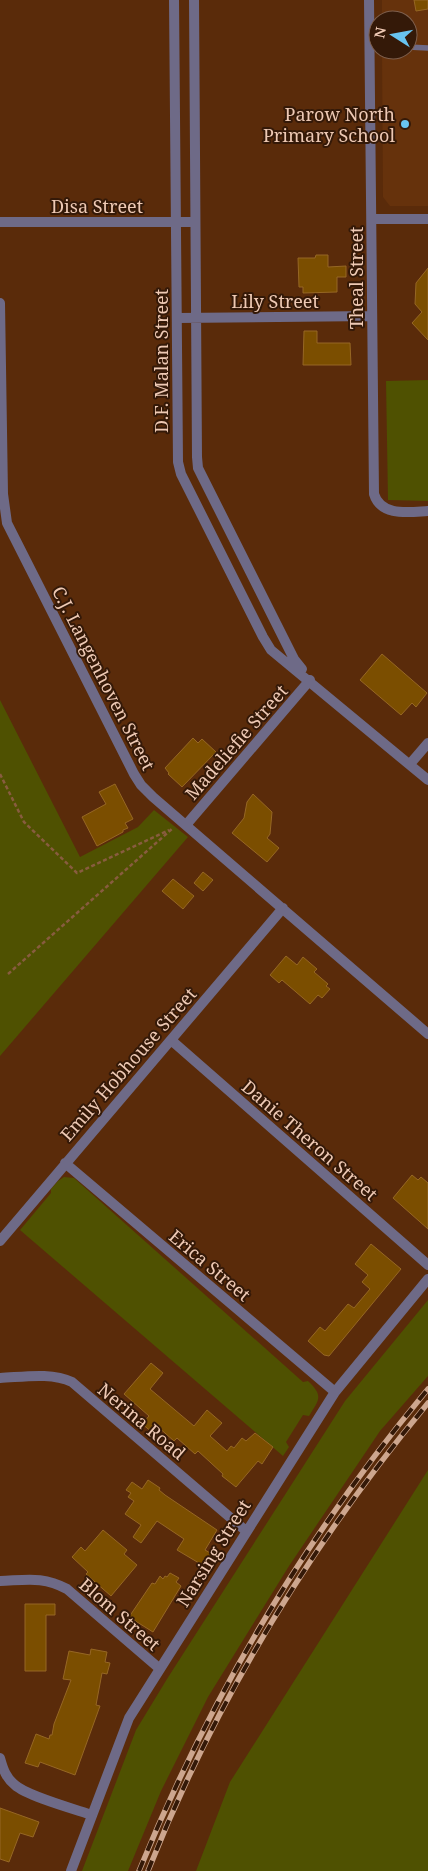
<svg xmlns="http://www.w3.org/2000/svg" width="428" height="1871" viewBox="0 0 428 1871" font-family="'Noto Serif',serif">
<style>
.built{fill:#66320c}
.green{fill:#4f5101}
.building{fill:#7b4e00;stroke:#966724}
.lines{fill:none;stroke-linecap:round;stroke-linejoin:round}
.path{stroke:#885c3f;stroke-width:2.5;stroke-dasharray:4 2.5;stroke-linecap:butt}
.service{stroke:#6e6a87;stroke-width:5.5}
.minor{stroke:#6e6a87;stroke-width:10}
.rail-casing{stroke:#cda68e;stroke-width:5.5}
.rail{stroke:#341908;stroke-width:4;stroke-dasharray:11;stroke-linecap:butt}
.poi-dot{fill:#68c4f0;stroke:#341908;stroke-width:2}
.labels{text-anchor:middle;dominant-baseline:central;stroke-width:4;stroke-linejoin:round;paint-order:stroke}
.poi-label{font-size:18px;fill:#eec9b4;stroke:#341908;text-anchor:end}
.street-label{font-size:18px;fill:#eec9b4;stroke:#341908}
</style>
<rect width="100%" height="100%" fill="#5a2b0a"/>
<!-- built -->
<path class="built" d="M382 0H428V206H390L383 197 382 50H408V20H382Z"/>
<!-- green -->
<path class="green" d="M428 380V501L388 500 386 381Z
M0 700 80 857 138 827 154 810 188 837 0 1056Z
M64 1177 74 1178 303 1382 308 1381C324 1396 319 1400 309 1416L303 1415 286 1442 289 1447 283 1456 20 1230 51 1193V1189L58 1181Z
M428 1300V1376L380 1431 289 1566 208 1697 161 1791 128 1871H82L136 1730 167 1679 345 1401Z
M428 1470V1871H196L230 1782Z"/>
<!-- building -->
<path class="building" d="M414 0H428V9L416 11Z
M316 255H328V267L346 266V277H337V292L303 293V287H299L298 258H315Z
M428 268V340L412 323 422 312 415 304 416 283Z
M304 331H317V343H350L351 365H303Z
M382 654 427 693 416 707 412 703 401 715 360 680Z
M193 738 198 743 202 739 216 752 182 787 168 774 169 773 165 768Z
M115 784 133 819 125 823 128 828 123 830V832L97 846 82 817 106 804 99 792Z
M253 794 272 812 270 834 267 838 279 848 267 862 232 833 244 818 247 802Z
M203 872 213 880 203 891 194 883Z
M173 879 194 896 183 909 162 891Z
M286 956 297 965 303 957 317 969 314 972 328 984 326 986 330 989 322 998 318 995 310 1004 282 980 279 983 270 975Z
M412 1175 418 1180 421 1177 428 1183V1229L393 1198Z
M371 1244 401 1269 329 1356 324 1355 308 1341 320 1327 325 1331 348 1304 354 1308 370 1289 362 1282 368 1275 355 1264Z
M151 1363 163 1373 150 1389 194 1426 207 1410 222 1423 210 1436 227 1451 231 1446 234 1448 242 1438 246 1441 255 1433 273 1447 262 1464 258 1461 236 1487 222 1476 223 1474 198 1451 195 1454 177 1438 174 1441 157 1426 152 1432 142 1424 149 1416 124 1394Z
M148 1480 160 1488 159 1490 165 1495 217 1530 205 1550 212 1554 204 1566 177 1550 184 1539 157 1521 141 1543 133 1537 141 1525 125 1514 134 1501 128 1497 131 1493 126 1490 132 1482 142 1489Z
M103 1530 127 1550 124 1554 137 1565 111 1596 86 1574 88 1572 72 1557 81 1547 85 1551Z
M170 1573 179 1578 176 1582 181 1586 153 1632 129 1617 152 1583 155 1584 160 1576 163 1579 165 1576 167 1577Z
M25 1604H55V1615H46V1671H25Z
M91 1649 107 1652 105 1662 110 1663 107 1674 102 1673 96 1705 100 1706 75 1775 40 1762 38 1767 25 1763 36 1734 49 1739 50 1735H52L54 1724 71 1680 63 1679 69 1651 90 1655Z
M0 1808 39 1822 33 1837 20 1833 9 1862 0 1859Z"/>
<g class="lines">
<!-- path -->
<path class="path" d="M0 774 24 822 77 873 169 830
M8 974 173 828"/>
<!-- service -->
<path class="service" d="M408 47 428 48"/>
<!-- minor -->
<path class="minor" d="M174 0 178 462 181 474 263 637 271 650 428 780
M194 0 197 457 198 468 294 659 302 669
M369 0 374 494C381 517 409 512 428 511
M372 219H428
M0 222H195
M0 303 3 494 7 523 134 774 141 785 153 797 428 1034
M178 318 372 316
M410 764 428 743
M186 825 310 680
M171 1040 428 1265
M65 1163 335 1392
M0 1241 283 908
M0 1378C23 1377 51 1372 72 1382L246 1531
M0 1581C27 1580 43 1576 67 1589L160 1669
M0 1758C3 1769 6 1778 15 1785 27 1796 74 1809 92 1815
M71 1871 129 1718 335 1392 428 1279"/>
<!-- rail casing -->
<g class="rail-casing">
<path id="rail" d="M139 1871C210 1697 307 1534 428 1389
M148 1871C215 1701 312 1543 428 1403"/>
</g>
<!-- rail -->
<use href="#rail" class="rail"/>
</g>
<!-- markers -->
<circle class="poi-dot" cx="405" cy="124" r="5"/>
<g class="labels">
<!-- poi labels -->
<g class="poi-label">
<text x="395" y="114">Parow North<tspan x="395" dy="21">Primary School</tspan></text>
</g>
<!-- street labels -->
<g class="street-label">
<text x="97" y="206">Disa Street</text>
<text transform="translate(356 278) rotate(-90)">Theal Street</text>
<text x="275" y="301">Lily Street</text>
<text transform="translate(161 361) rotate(-90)">D.F. Malan Street</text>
<text transform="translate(104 678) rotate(63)">C.J. Langenhoven Street</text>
<text transform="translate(236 742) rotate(-49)">Madeliefie Street</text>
<text transform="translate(128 1064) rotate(-49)">Emily Hobhouse Street</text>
<text transform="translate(310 1140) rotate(41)">Danie Theron Street</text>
<text transform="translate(210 1265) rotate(40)">Erica Street</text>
<text transform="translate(142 1421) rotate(40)">Nerina Road</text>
<text transform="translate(213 1553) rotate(-58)">Narsing Street</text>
<text transform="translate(120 1614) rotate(41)">Blom Street</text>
</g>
</g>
<!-- north arrow -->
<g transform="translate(393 35) rotate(281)"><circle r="24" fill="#341908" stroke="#7e5f4d"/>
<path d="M0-4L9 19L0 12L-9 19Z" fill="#68c4f0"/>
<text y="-8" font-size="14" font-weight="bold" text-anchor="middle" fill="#eec9b4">N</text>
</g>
</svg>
